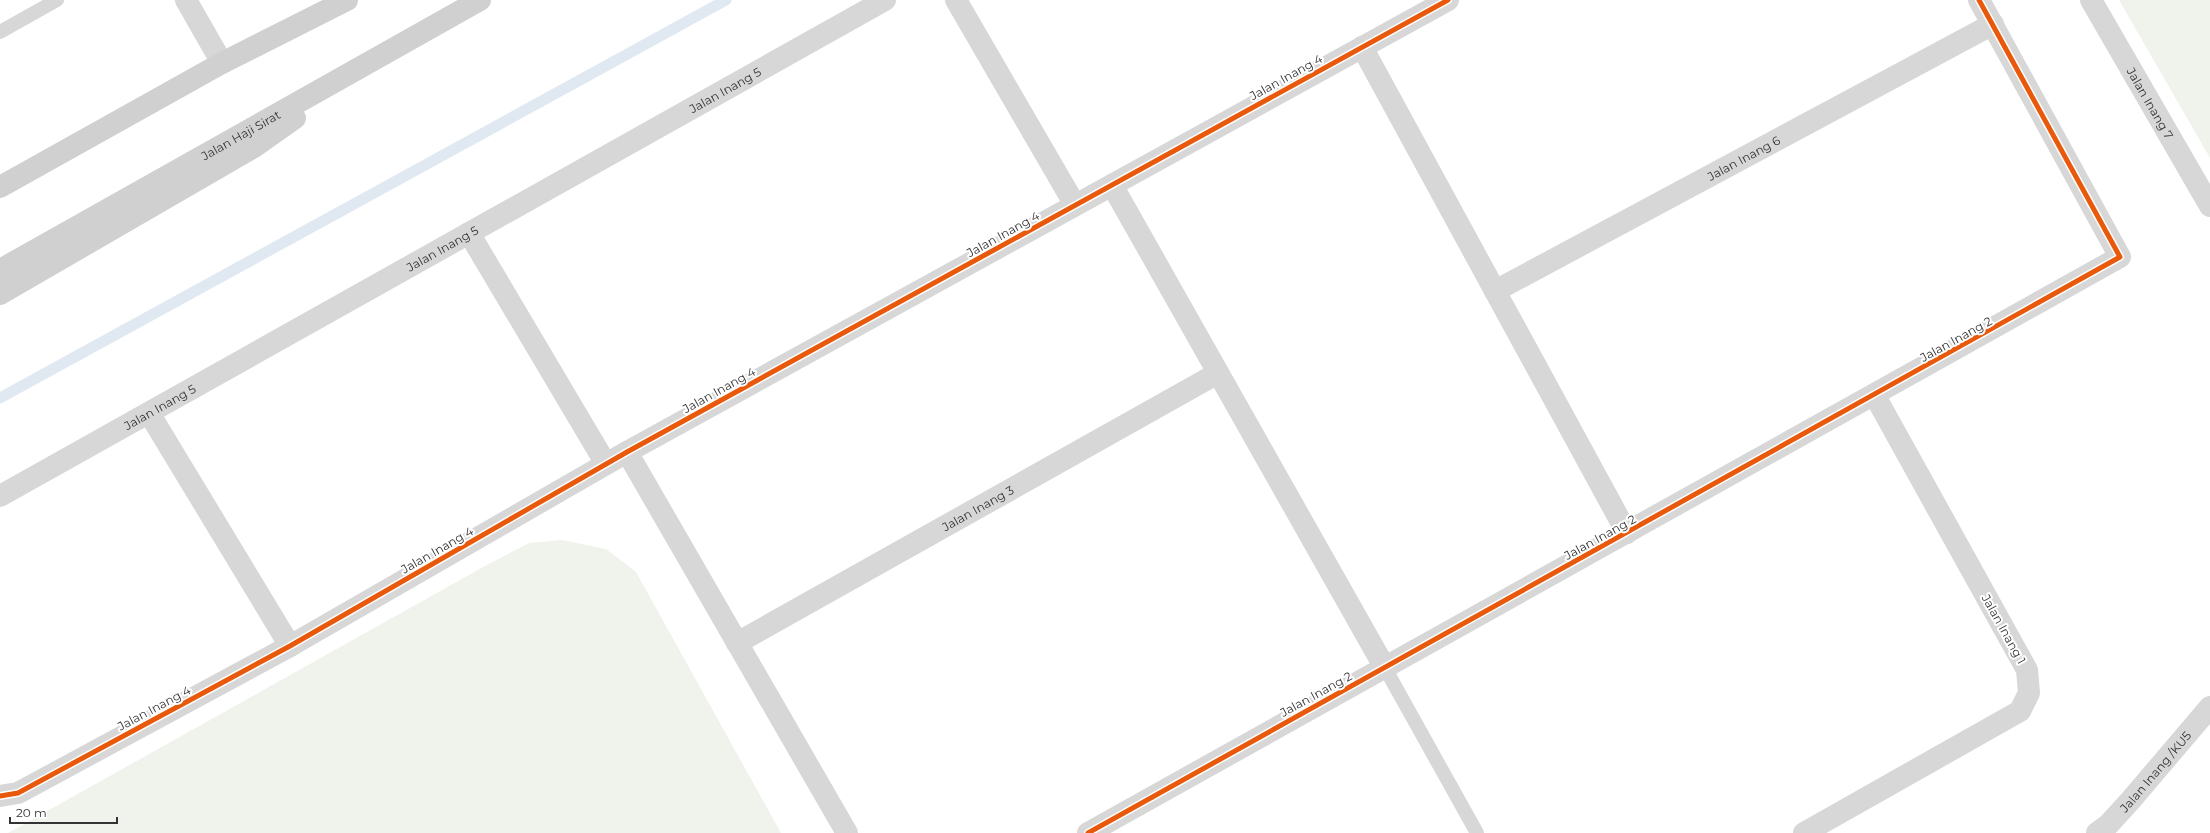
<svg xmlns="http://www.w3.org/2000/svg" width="2210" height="833" viewBox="0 0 2210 833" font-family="Montserrat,sans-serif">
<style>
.green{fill:#eff3ec}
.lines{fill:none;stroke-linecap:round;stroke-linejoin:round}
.stream{stroke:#e0e9f1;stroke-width:11}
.lane{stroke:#d7d7d7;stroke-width:14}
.street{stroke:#d7d7d7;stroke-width:22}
.secondary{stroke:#d0d0d0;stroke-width:22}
.cycleway-casing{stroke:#fff;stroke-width:8}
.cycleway{stroke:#e8590c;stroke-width:5}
.labels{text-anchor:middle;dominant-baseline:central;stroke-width:4;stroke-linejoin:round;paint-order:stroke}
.street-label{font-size:12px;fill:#333;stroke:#fff}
</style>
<rect width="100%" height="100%" fill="#fff"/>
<!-- green -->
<path class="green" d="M2119 0H2210V158Z
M562 540 606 549 636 572 781 833H8L485 566 529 543Z"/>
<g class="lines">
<!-- stream -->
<path class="stream" d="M0 398 726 0"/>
<!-- lane -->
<path class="lane" d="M0 32 57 0
M1385 668 1477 833"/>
<!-- street -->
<g class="street">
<path d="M186 0 222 63"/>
<path d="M956 0 1075 205"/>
<path id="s1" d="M2091 0 2210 206"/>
<path d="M1362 47 1627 533"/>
<path d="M1112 185 1385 668"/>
<path d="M469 233 606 464"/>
<path id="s2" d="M1495 291 1993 24"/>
<path d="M149 413 290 646"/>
<path d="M627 452 847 833"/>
<path id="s3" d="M0 496 885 0"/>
<path id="s4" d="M737 643 1218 373"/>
<path d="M0 796 18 793 290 646 627 452 1448 0"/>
<path d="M1088 833 2120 257 1979 0"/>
<path d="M1804 833 2020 711 2029 693 2027 670 1875 396"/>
<path id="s5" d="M2097 833 2108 825 2130 801 2210 707"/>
</g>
<!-- secondary -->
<g class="secondary">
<path d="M0 187 222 63 347 0"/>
<path id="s6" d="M0 270 480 0"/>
<path d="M0 294 254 147 295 118"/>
</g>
<!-- cycleway casing -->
<g class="cycleway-casing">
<path id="cycleway" d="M0 796 18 793 290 646 627 452 1448 0
M1088 833 2120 257 1979 0"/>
</g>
<!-- cycleway -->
<use href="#cycleway" class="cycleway"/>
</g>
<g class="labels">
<!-- street labels -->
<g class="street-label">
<text transform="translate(1286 77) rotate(-29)">Jalan Inang 4</text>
<text stroke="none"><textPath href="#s3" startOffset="831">Jalan Inang 5</textPath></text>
<text stroke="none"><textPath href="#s1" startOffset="119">Jalan Inang 7</textPath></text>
<text stroke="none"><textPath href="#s6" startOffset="276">Jalan Haji Sirat</textPath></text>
<text stroke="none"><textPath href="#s2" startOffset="282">Jalan Inang 6</textPath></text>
<text transform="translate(1003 234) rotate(-29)">Jalan Inang 4</text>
<text stroke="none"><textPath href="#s3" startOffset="507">Jalan Inang 5</textPath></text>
<text transform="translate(1956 339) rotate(-29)">Jalan Inang 2</text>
<text transform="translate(719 390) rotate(-29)">Jalan Inang 4</text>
<text stroke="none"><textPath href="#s3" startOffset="183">Jalan Inang 5</textPath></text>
<text stroke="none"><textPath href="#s4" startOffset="276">Jalan Inang 3</textPath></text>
<text transform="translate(1600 537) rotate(-29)">Jalan Inang 2</text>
<text transform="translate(437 550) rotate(-30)">Jalan Inang 4</text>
<text transform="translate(2004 629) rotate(61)">Jalan Inang 1</text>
<text transform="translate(1316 694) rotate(-29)">Jalan Inang 2</text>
<text transform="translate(154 708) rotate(-28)">Jalan Inang 4</text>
<text stroke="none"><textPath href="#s5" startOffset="85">Jalan Inang /KU5</textPath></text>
</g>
</g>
<!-- scale -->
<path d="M10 817v6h107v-6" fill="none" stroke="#333333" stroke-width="2"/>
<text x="16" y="817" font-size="12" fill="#333333" stroke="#ffffff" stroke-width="3" paint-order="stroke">20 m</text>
</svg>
